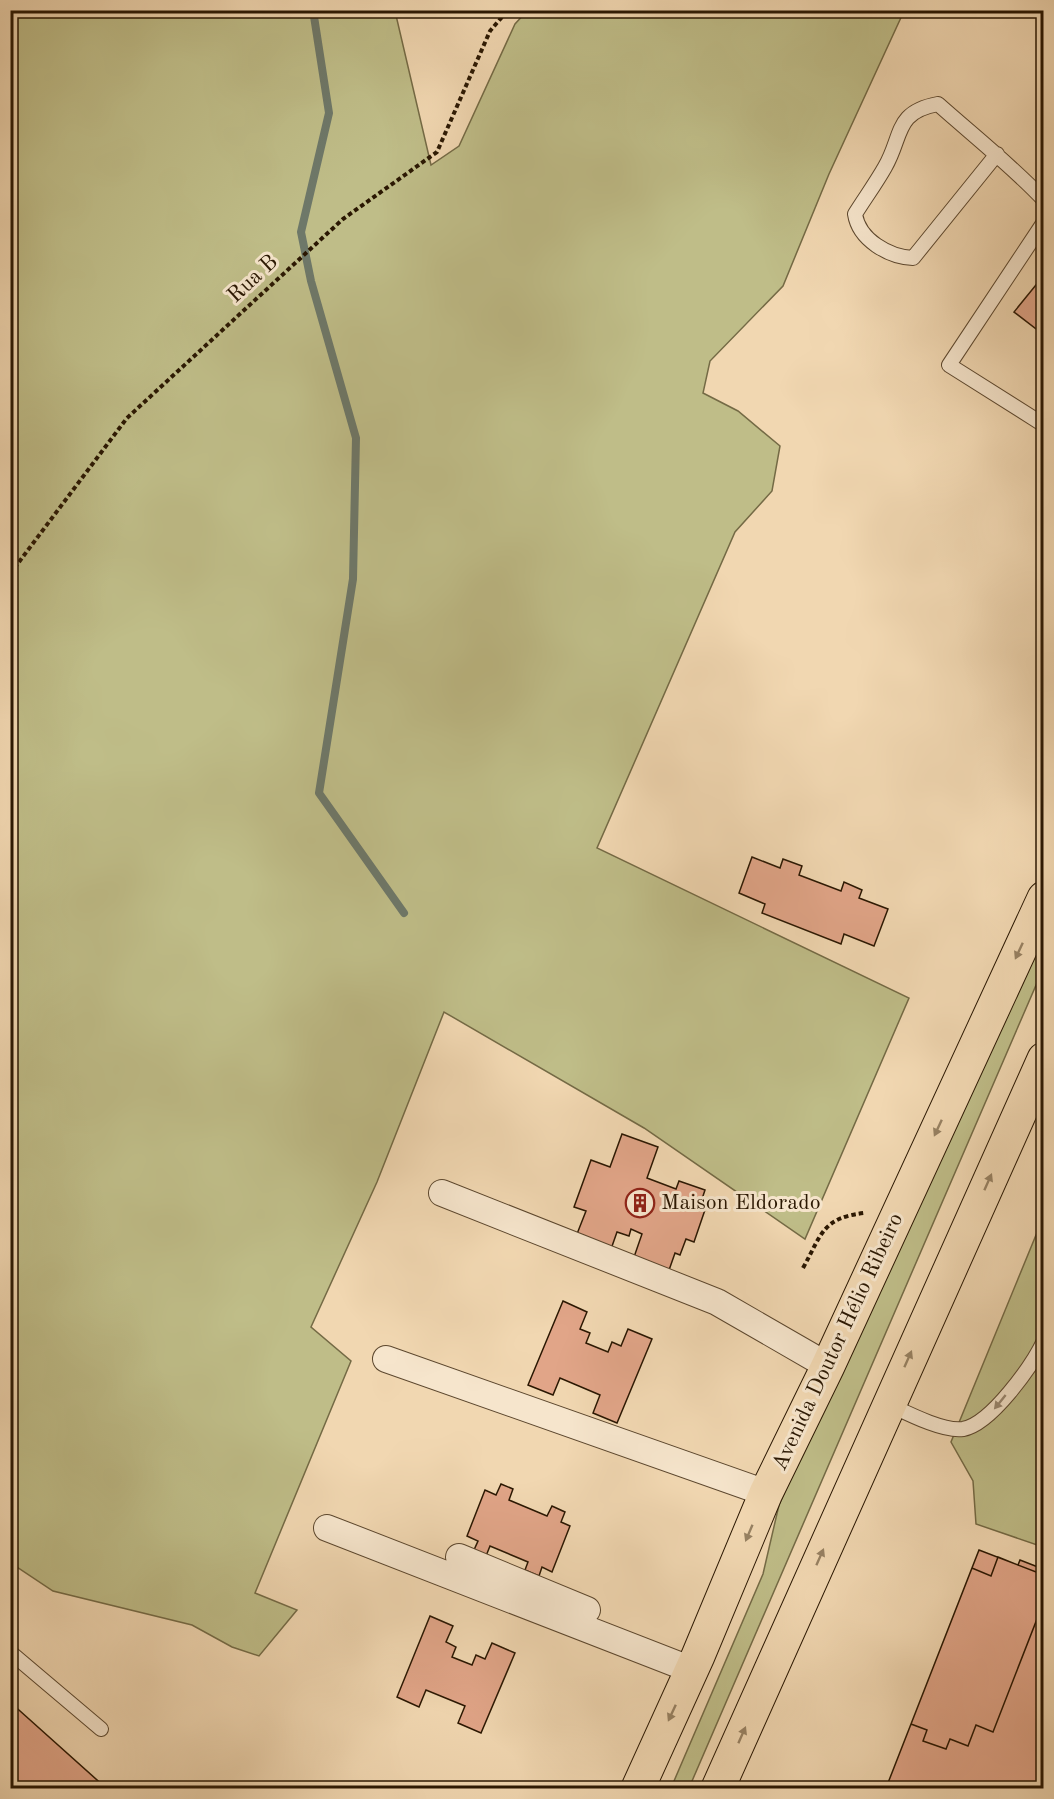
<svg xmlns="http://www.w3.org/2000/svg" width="1054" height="1799" viewBox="0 0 1054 1799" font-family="'Old Standard TT',serif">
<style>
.green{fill:#bfbd88;stroke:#746a45;stroke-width:1.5}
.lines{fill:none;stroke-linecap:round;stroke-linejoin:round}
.stream{stroke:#6e7869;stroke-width:8}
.building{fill:#e1a588;stroke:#2a1702;stroke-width:1.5}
.service-casing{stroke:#5c472e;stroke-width:16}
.minor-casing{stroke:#5c472e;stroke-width:28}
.primary-casing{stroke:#2a1702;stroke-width:35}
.path{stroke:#2a1702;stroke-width:4;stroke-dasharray:4.5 3;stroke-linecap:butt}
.service{stroke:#f6e5cc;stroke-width:14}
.minor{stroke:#f6e5cc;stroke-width:26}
.primary{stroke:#f1d7b1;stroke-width:33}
.oneway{fill:#978162}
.oneway2{fill:#9a8871}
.labels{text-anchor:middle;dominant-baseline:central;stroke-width:6;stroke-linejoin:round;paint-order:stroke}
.street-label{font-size:22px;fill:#2a1702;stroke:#f6e5cc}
.poi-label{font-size:22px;fill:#2a1702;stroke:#f6e5cc;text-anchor:start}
</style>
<rect width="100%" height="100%" fill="#f1d7b1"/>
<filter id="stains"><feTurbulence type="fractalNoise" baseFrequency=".00333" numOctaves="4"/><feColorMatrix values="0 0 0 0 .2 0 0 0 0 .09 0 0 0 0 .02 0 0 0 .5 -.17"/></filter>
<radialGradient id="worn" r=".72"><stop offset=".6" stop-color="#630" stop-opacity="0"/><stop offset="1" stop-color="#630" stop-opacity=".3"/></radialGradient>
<!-- green -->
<path class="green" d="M10 11H395L431 165 459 146 515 24 527 11H904L829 174 783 286 710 361 703 393 738 411 780 446 772 491 735 532 597 848 909 998 805 1239 644 1128 444 1012 377 1182 311 1327 351 1361 255 1593 297 1610 259 1656 232 1647 192 1625 53 1591 11 1563Z
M1043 908V969L689 1788H671L763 1574 779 1505Z
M1043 1218V1547L976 1524 973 1481 951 1442Z"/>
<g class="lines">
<!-- stream -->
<path class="stream" d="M313 10 329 113 301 232 311 281 356 438 353 579 319 793 404 913"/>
</g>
<!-- building -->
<path class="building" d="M1044 275V335L1014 312Z
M752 857 780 868 783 859 802 866 799 875 841 891 844 882 862 890 859 898 888 909 874 946 844 934 841 944 762 913 765 904 739 893Z
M622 1134 658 1147 647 1178 676 1189 679 1181 705 1190 701 1202 707 1204 694 1242 686 1239 680 1255 675 1253 668 1273 633 1260 642 1234 631 1229 629 1236 617 1232 610 1252 575 1239 586 1211 574 1207 591 1160 610 1167Z
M563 1301 587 1312 580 1329 590 1333 586 1343 608 1352 612 1342 621 1346 628 1329 652 1339 617 1423 593 1413 600 1395 560 1378 553 1395 528 1385Z
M501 1484 513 1489 509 1500 547 1516 552 1506 565 1512 561 1522 570 1526 552 1572 542 1567 539 1576 525 1570 528 1562 490 1546 486 1556 474 1550 478 1541 467 1536 485 1490 496 1495Z
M979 1550 1044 1575V1788H886Z
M998 1557 1018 1565 1020 1560 1043 1569 1041 1574 1044 1575V1601L993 1732 976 1725 968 1746 950 1739 946 1749 923 1741 927 1730 911 1724 972 1568 991 1576Z
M430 1616 453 1626 446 1642 456 1647 452 1657 472 1665 476 1655 485 1659 492 1643 515 1653 481 1733 458 1723 465 1706 426 1690 419 1707 397 1697Z
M10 1702 106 1788H10Z"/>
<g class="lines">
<!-- service casing -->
<g class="service-casing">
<path id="service" d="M997 154 913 258C889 257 859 240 855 214 865 198 876 183 885 167 903 136 894 112 938 104 974 136 1011 165 1044 200
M1044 222 949 365 1044 425
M888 1404C905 1412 943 1432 963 1429 991 1424 1032 1366 1044 1341
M10 1652 101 1729"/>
</g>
<!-- minor casing -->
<g class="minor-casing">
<path id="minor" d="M442 1193 717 1302 828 1366
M386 1359 766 1493
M327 1528 692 1670
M459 1557 587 1610"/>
</g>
<!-- primary casing -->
<g class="primary-casing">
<path id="primary" d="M638 1788 698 1656 766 1493 828 1366 1044 898
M718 1788 1044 1059"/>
</g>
<!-- path -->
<path class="path" d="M10 574 127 418 343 219 437 152 490 31 508 10
M803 1268C822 1234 822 1218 864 1213"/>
<!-- service -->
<use href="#service" class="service"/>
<!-- minor -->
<use href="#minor" class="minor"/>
<!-- primary -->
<use href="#primary" class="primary"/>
</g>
<!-- one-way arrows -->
<defs><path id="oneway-solid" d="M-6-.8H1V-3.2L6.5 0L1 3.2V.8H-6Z" transform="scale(1.5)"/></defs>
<g class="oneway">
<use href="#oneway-solid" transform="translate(1019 951) rotate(115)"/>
<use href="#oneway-solid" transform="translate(938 1128) rotate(115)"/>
<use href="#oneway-solid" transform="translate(988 1182) rotate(-66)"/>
<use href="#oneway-solid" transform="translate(908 1359) rotate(-66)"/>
<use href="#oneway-solid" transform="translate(749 1533) rotate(113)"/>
<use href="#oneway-solid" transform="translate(820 1557) rotate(-66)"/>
<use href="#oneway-solid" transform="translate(672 1713) rotate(115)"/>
<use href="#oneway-solid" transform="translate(742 1735) rotate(-66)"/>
</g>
<use class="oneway2" href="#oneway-solid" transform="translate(1000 1402) rotate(129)"/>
<!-- icons -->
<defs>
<g id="building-ring" transform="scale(1.5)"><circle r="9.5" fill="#f6e5cc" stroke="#8f2418" stroke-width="1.5"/><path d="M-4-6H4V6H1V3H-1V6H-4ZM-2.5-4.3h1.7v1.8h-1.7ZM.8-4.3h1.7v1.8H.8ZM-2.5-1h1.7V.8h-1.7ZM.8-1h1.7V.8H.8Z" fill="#8f2418"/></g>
</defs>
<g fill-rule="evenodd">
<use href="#building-ring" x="640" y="1203"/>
</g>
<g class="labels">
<!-- street labels -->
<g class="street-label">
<text transform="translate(253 279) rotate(-43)">Rua B</text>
<text transform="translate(838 1342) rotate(-65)">Avenida Doutor Hélio Ribeiro</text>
</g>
<!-- poi labels -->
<g class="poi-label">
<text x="661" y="1203">Maison Eldorado</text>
</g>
</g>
<!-- margin -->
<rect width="1054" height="1799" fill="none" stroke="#f1d7b1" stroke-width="36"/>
<rect x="12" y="12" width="1030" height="1775" fill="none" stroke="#2a1702" stroke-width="3"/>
<rect x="18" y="18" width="1018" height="1763" fill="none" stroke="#2a1702" stroke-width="1.5"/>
<rect width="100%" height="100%" filter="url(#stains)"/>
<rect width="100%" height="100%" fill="url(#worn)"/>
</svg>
